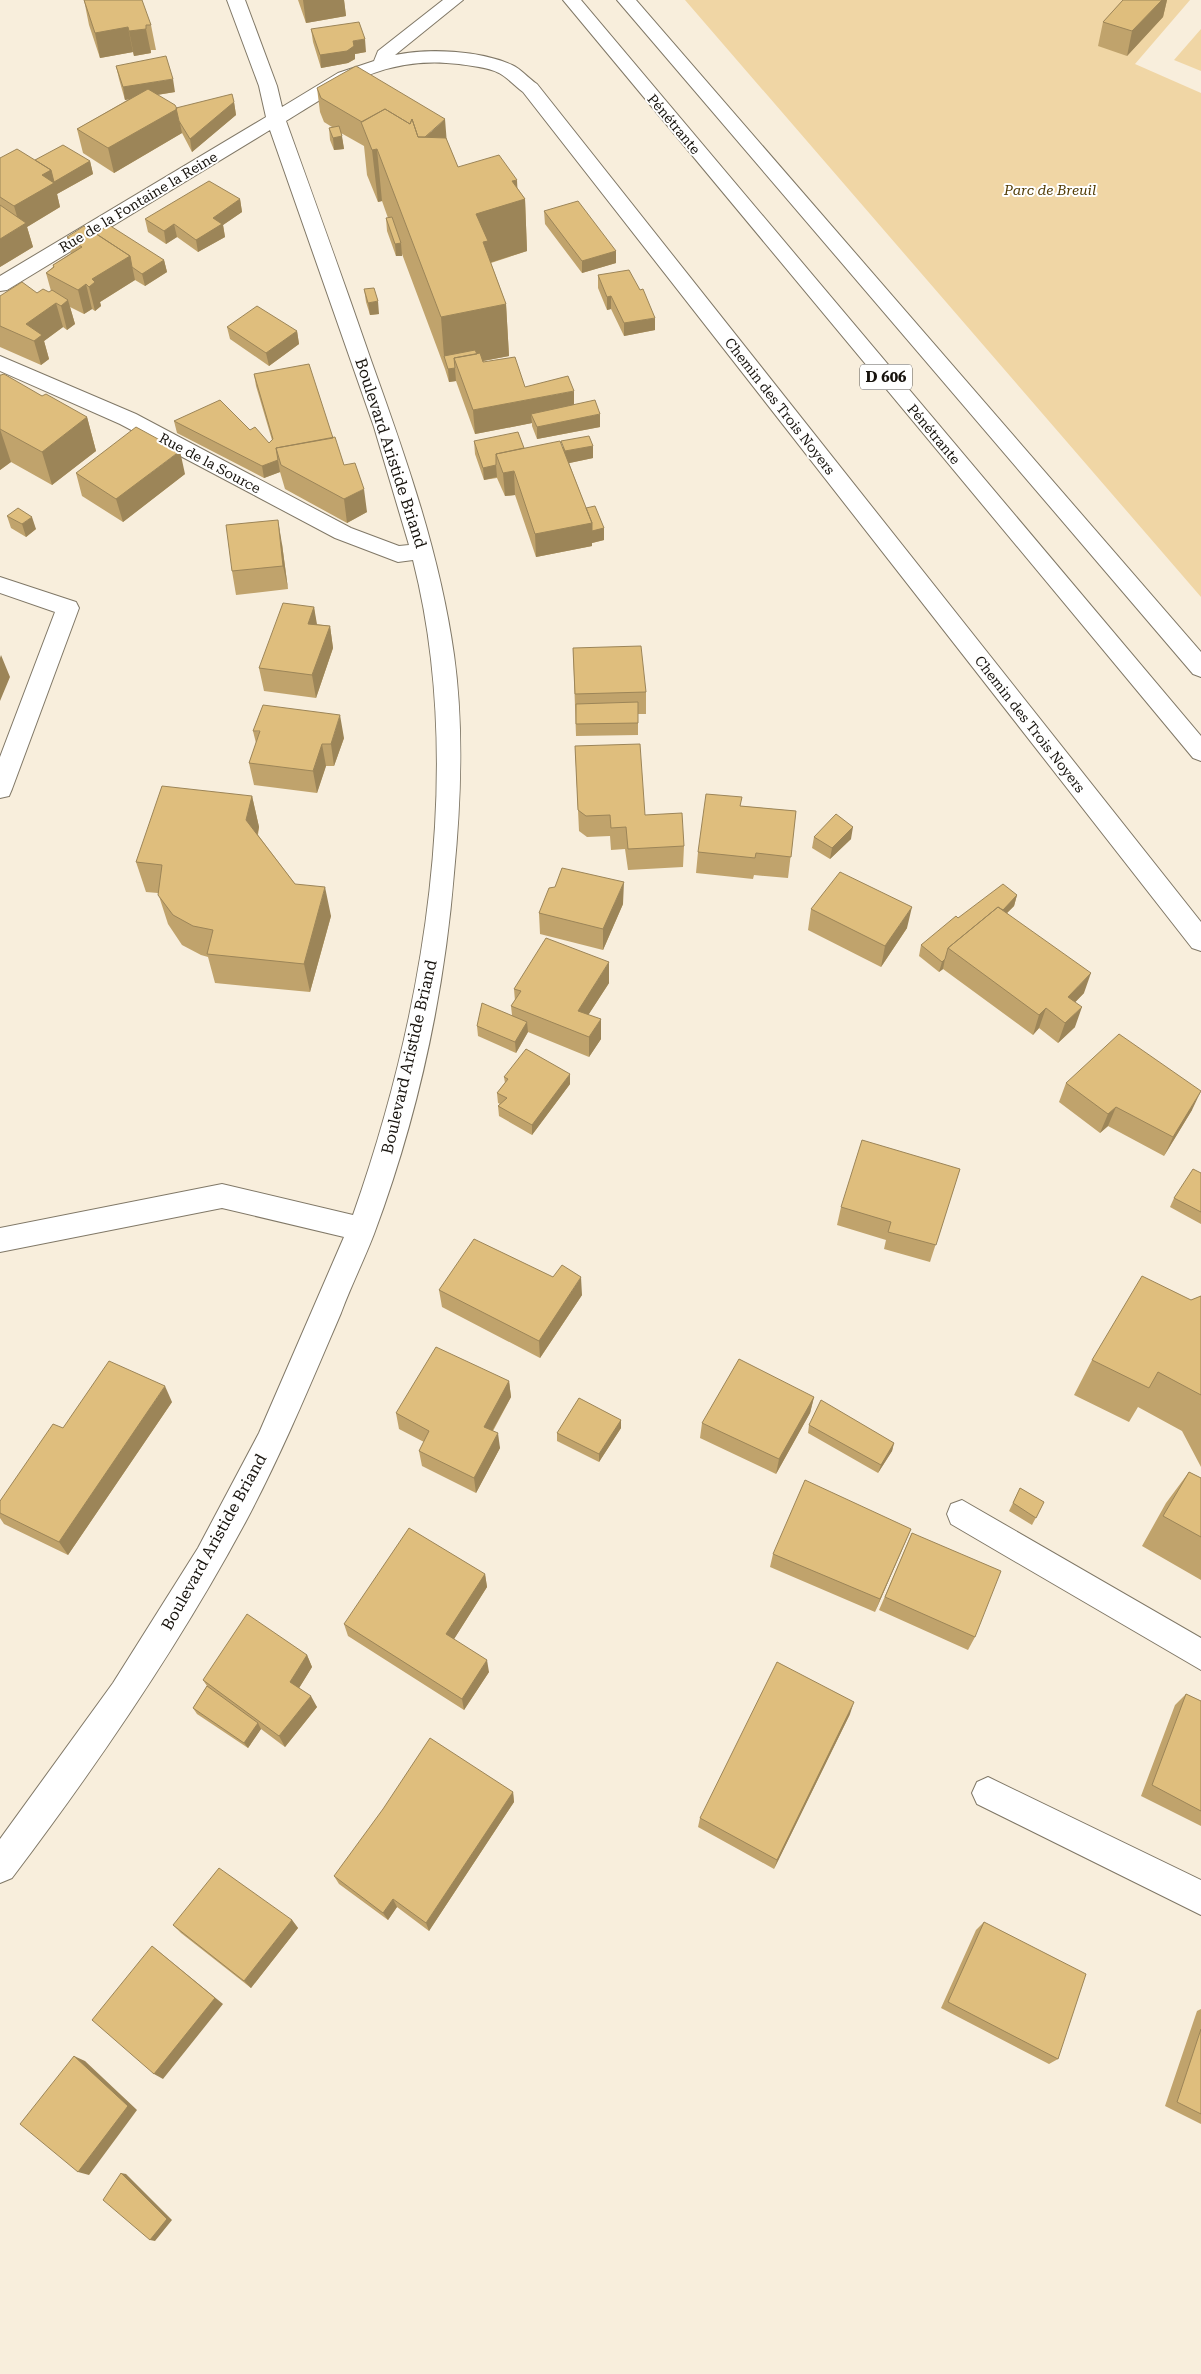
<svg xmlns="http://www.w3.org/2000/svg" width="1201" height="2374" viewBox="0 0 1201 2374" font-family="'Roboto Serif',serif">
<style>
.green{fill:#f0d6a5}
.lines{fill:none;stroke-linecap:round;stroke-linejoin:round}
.minor-casing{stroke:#807867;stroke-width:2}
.major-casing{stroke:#807867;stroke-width:2}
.minor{fill:#fff;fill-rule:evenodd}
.major{fill:#fff;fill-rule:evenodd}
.wall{fill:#c0a36c}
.shaded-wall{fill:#9c8558}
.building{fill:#dfbe7d;stroke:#9c8558}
.labels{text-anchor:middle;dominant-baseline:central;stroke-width:4;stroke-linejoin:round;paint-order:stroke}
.far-street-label{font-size:14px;fill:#17130d;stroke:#fff}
.far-park-label{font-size:14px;font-style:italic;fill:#513b04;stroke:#fff}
.shield{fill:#fff;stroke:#5d5a56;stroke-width:1}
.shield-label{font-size:15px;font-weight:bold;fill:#17130d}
.street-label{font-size:16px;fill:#17130d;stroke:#fff}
</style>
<rect width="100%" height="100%" fill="#f8eedc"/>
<!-- green -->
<path class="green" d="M685 0H1190L1135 64 1201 93V597Z
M1201 29V71L1174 60Z"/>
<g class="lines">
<!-- minor casing -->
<g class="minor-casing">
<path id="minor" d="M227 0H245L277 86 282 107 338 73 374 61 378 51 443 0H463L395 55C428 48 480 50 512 65 521 69 528 78 537 84L1201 922V951L1192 948 523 92C515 86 508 78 499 73 487 67 472 66 459 64 386 55 344 85 286 121 315 201 344 282 372 363 406 458 440 554 454 655 464 727 461 801 454 873 444 996 417 1119 374 1234 364 1260 351 1286 341 1313 311 1383 282 1453 246 1521 179 1646 98 1764 12 1878L0 1883V1839L113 1683 198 1548 259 1433 344 1237 222 1208 0 1252V1228L222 1184 353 1215C424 1014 466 769 413 560L398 562 335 538 120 424 0 371V356L136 414 351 528 399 546 409 545 374 427 270 130 7 290 0 291V276L266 117 259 86Z
M0 577 76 602 79 608 12 789 9 796 0 798V757L55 612 0 593Z
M962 1500 1201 1638V1670L951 1524 947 1514 951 1504Z
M988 1777 1201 1880V1915L977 1804 972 1793 977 1782Z"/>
</g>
<!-- major casing -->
<g class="major-casing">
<path id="major" d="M563 0H581L1201 736V761L1193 758Z
M617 0H636L1201 652V677L1193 674Z"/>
</g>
<!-- minor -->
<use href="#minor" class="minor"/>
<!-- major -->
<use href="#major" class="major"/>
</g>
<!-- wall -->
<path class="wall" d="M84 0 151 25 156 50H151V53L134 56 133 52 100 58 89 25Z
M298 0H344L346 16 306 23Z
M1123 0H1167L1163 17 1127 56 1098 46 1103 22Z
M311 29 366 52 355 54V59L348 63 321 68 313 42Z
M116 66 175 92 157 95 176 108 234 102 236 115 192 152 182 133 114 173 83 153 77 129 129 99 125 100 119 79Z
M317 88 446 138 458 167 518 189 525 199 527 251 491 263 506 304 509 356 483 361 525 387 574 404 600 427 537 439 532 426V423L475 434 456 381 449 382 445 369 402 254V256H396L387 231 386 218H388L382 201 378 202 367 175 364 146 341 133 344 149 334 150 330 140 329 128 332 127 324 122 320 112Z
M0 158 35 160 90 161 93 174 57 194 60 207 27 227 33 247 0 267Z
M240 199 242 212 223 225 225 237 198 252 177 237 166 244 148 232 145 219Z
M544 211 616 251V263L582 273 545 224Z
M95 233 164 260 167 272 145 286 135 280 100 302 101 306 95 311 92 309 84 314 70 307 75 324 67 330 63 327 44 341 49 359 41 365 0 347V296L49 292 51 291 46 273 53 267V265L71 253 67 237Z
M598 275 655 330 624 336 611 309 607 310 598 288Z
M364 289 379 314 370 315 366 302Z
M227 327 297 331 299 344 269 366 230 339Z
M254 374 333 438 344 465 367 512 347 523 285 489 280 472 264 478 177 433 174 421 250 430 269 443 272 440 256 386Z
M0 375 42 396 87 417 96 451 52 485 11 462 0 470Z
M474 441 524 448 593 446V458L569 463 586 508 604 540 592 543V546L536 557 515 495 505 496 497 478 484 480 475 454Z
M76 473 185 474 123 522 82 496Z
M7 516 36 529 26 537 11 528Z
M282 544 288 589 236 595 232 571Z
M314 607 316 624 330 626 333 648 316 698 264 691 259 668Z
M573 648 646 692V714H638V735L576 736Z
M253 731 344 738 334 766H326L317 793 254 785 249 763 256 743Z
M575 746 645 815 684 846 683 867 628 870 625 849 611 850 610 836 587 837 579 831Z
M252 796 259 827 258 835 295 884 331 916 310 992 215 983 208 957 201 955 182 945 168 924 158 893 146 892 136 862Z
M741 806 796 811 788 878 754 875 753 879 696 873 698 852Z
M814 837 851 839 830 859 812 848Z
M1017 895 1014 906 1007 913 1084 993 1075 1002V1027L1058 1043 1039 1028 1033 1035 943 969 939 972 919 956 921 945 958 918Z
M623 904 603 950 540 934 539 913Z
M811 909 907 928 881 967 808 930Z
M609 983 588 1015 601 1039 589 1057 528 1032 516 1053 478 1036 477 1026 512 1015 511 1006 515 1001 514 989Z
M504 1077 570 1084 532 1135 499 1116 498 1106 500 1104 498 1103 497 1093 505 1083Z
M1066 1083 1192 1110 1164 1156 1108 1126 1100 1133 1059 1102Z
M960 1169 930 1262 884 1249 886 1240 837 1225 841 1207Z
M1201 1173V1224L1170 1207 1174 1198Z
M439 1290 582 1295 540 1358 442 1307Z
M1201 1296V1467L1182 1431 1138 1407 1129 1422 1074 1395 1092 1360 1191 1300Z
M509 1381 511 1397 493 1431 500 1448 476 1493 422 1466 419 1451 424 1442 399 1429 396 1413Z
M814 1397 810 1413 776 1474 700 1438 702 1423Z
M172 1402 68 1555 4 1524 0 1518V1501L63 1428Z
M621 1420V1428L599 1462 557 1441V1433Z
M809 1425 894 1443 892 1451 878 1473 808 1433Z
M1189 1472 1201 1478V1477V1580L1142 1546 1166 1503Z
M1020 1488 1044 1502 1032 1525 1009 1511Z
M911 1529 875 1612 770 1567 773 1554Z
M912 1533 975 1637 968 1650 879 1610Z
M485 1574 487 1587 454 1639 489 1672 464 1710 348 1636 344 1624Z
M307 1655 312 1667 299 1688 317 1707 285 1747 261 1729 248 1748 197 1714 193 1708 207 1686 203 1680Z
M1186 1694 1201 1701V1826L1141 1796 1175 1705Z
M850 1714 774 1869 698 1827 700 1818Z
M513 1792 514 1802 429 1931 397 1907 388 1920 339 1884 334 1876Z
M292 1920 298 1928 251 1988 181 1933 173 1925Z
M984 1922 1058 2059 1049 2064 941 2008 976 1930Z
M1201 2009V2124L1165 2106 1197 2011Z"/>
<!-- shaded-wall -->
<path class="shaded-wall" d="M303 0H344L346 16 306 23Z
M1162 0H1167L1163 17 1127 56 1132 31Z
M128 27 133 52 100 58 95 33Z
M146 29 151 53 134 56 129 31Z
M365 39 366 52 355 54V59L348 63 321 68 320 55 353 41Z
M173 79 175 92 125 100 123 87Z
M234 102 236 115 192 152 190 139Z
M177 109 182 133 114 173 108 148Z
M445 119 447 144 415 147Z
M342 136 344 149 334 150 333 138Z
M377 149 382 201 378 202 372 150Z
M90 161 93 174 57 194 60 207 27 227 33 247 0 267V239L20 227 14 206 42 175 51 170Z
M517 180 518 201 525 199 527 251 489 263 476 214 512 181Z
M240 199 242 212 223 225 225 237 198 252 196 240 213 218Z
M174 224 177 237 166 244 164 231Z
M401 243 402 256H396L395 244Z
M616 251V263L582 273V261Z
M130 256 135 280 100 302 101 306 95 311 89 287 92 279Z
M164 260 167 272 145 286 142 274Z
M86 284 92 309 84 314 78 290Z
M611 296V309L607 310V297Z
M68 300 75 324 67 330 61 306Z
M378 301 379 314 370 315 368 303Z
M56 303 63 327 44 341 49 359 41 365 34 341 26 324Z
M506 304 509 356 457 366 454 358 444 356 445 369 441 317Z
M655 318V330L624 336V323Z
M297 331 299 344 269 366 266 353Z
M455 368 456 381 449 382 448 369Z
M574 391V415L531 414 532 423 475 434 473 410Z
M600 414V427L537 439V427Z
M87 417 96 451 52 485 42 452Z
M0 429 11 462 0 470Z
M593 446V458L551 467 550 454Z
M180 451 185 474 123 522 116 499Z
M278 460 280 472 264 478 262 466Z
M496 465 497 477 484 480 483 468Z
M514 471 515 495 505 496 503 473Z
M364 489 367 512 347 523 344 499Z
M32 517 36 529 26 537 22 524Z
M278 520 282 544 288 589 283 566Z
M592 523 604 528V540L592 543V546L536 557 535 534Z
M314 607 318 630 308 624Z
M330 626 333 648 316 698 312 675Z
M1 655 10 677 0 701V658Z
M340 715 344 738 334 766 331 744Z
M322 744 326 766 317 793 313 771Z
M252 796 259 827 254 850 246 820Z
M853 827 851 839 830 859 832 848Z
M624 882 623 904 603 950V929Z
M325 887 331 916 310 992 304 964Z
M1017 895 1014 906 992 928 958 956Z
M912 907 907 928 881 967 885 946Z
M945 959 943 969 939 972 942 962Z
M609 962V983L578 1031V1011Z
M1091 973 1084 993 1061 1017 1068 997Z
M1082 1007 1075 1027 1058 1043 1065 1023Z
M1046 1008 1039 1028 1033 1035 1039 1015Z
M601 1019V1039L589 1057V1037Z
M527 1022 528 1032 516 1053 515 1042Z
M570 1074V1084L532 1135V1125Z
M1201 1091 1192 1110 1164 1156 1173 1137Z
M1116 1107 1108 1126 1100 1133 1108 1114Z
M581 1277 582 1295 540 1358 539 1341Z
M509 1381 511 1397 486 1442 484 1427Z
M165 1386 172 1402 68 1555 59 1542Z
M814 1397 810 1413 776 1474 779 1459Z
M621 1420V1428L599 1462V1454Z
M498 1433 500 1448 476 1493 474 1478Z
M894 1443 892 1451 878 1473 881 1465Z
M911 1529 905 1543 875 1612 880 1599Z
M485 1574 487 1587 449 1647 446 1634Z
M307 1655 312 1667 296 1693 290 1682Z
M487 1660 489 1672 464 1710 462 1699Z
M311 1696 317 1707 285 1747 279 1736Z
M854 1702 850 1714 774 1869 777 1860Z
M258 1723 261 1729 248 1748 244 1743Z
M513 1792 514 1802 429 1931 426 1923Z
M393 1899 397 1907 388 1920 383 1913Z
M292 1920 298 1928 251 1988 244 1981Z
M152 1946 223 2004 163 2079 154 2074Z
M74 2056 85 2061 137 2110 89 2175 78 2172Z
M121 2173 126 2174 172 2220 155 2241 150 2240Z"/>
<!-- building -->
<path class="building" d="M84 0H142L151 25H146V29L129 31 128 27 95 33Z
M1123 0H1162L1132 31 1103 22Z
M359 22 365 39 353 41 354 46 347 51 320 55 311 29Z
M166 56 173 79 123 87 116 66Z
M356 66 445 119 425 137H418L412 119 410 124 385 109 362 122 321 98 317 88Z
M148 89 175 105 177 109 108 148 77 129Z
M232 94 234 102 190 139 179 121 176 108Z
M385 109 410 124 412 119 418 137 446 138 458 167 499 155 517 180 512 181 525 199 476 214 488 241 483 242 506 304 441 317 377 149 372 150 361 122Z
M339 126 342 136 333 138 329 128Z
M63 145 90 161 54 182 51 170 35 160Z
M17 149 51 170 42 175 54 183 14 206 0 197V158Z
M209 181 240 199 213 218 222 224 196 240 174 224 164 231 145 219Z
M578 201 616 251 582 261 544 211Z
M0 205 26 223 0 239Z
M392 217 401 243 395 244 386 218Z
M109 225 164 260 142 274 132 267 130 256 95 233Z
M84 226 130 256 92 279 95 282 89 287 86 284 78 290 46 273 54 267 53 265 82 247 67 237Z
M629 270 640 290 643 289 655 318 624 323 611 296 607 297 598 275Z
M22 282 37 293 43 289 49 292 52 290 68 300 61 306 56 303 26 324 42 335 34 341 0 326V296Z
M374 288 378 301 368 303 364 289Z
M257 306 297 331 266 353 227 327Z
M475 350 477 354 454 358 455 368 448 369 444 356Z
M480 353 483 362 515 357 525 387 568 376 574 391 473 410 454 358Z
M309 364 333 438 276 448 278 460 262 466 174 421 220 400 250 430 255 427 269 443 273 439 254 374Z
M4 374 42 396 46 394 87 417 42 452 0 429V375H1Z
M595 400 600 414 537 427 531 414Z
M136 427 180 451 116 499 76 473Z
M518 432 524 448 496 454V465L483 468 474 441Z
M589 436 593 446 565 451 561 441Z
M335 437 344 465 355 463 364 489 344 499 281 465 276 448Z
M560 441 592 523 535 534 514 471 503 473 496 454Z
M595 506 604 528 592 531V523L586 508Z
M18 508 32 517 22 524 7 516Z
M278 520 283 566 232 571 226 525Z
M283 603 314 607 308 624 330 626 312 675 259 668Z
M641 646 646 692 575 694 573 648Z
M638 702V723L576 724V704Z
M263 705 340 715 331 744H322L313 771 249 763 260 731H253Z
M640 744 645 815 682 813 684 846 628 849 626 827 611 828 610 815 586 816 578 810 575 746Z
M162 786 252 796 246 820 295 884 325 887 304 964 207 954 213 930 193 926 173 915 158 895 162 865 136 862Z
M706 794 742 797 740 806 796 811 791 857 756 853 755 858 698 852Z
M836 814 853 827 832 848 814 837Z
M562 868 624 882 603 929 539 913 549 888 555 887Z
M840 872 912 907 885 946 811 909Z
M1003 884 1017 895 1003 910 998 907 948 948 945 959 942 962 921 945 956 916 958 918Z
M998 907 1091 973 1068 997 1082 1007 1065 1023 1046 1008 1039 1015 948 948Z
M546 938 609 962 578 1011 601 1019 589 1037 511 1006 521 991 514 989Z
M482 1003 527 1022 515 1042 477 1026Z
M1119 1034 1201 1091 1173 1137 1116 1107 1108 1114 1066 1083Z
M526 1049 570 1074 532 1125 498 1106 507 1098 497 1093 508 1079 504 1077Z
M862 1140 960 1169 936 1245 888 1232 891 1222 841 1207Z
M1193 1169 1201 1173V1212L1174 1198Z
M474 1239 553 1277 562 1265 581 1277 539 1341 439 1290Z
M1142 1276 1191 1300 1201 1296V1395L1158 1372 1149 1388 1092 1360Z
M436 1347 509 1381 484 1427 498 1433 474 1478 419 1451 429 1431 396 1413Z
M739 1359 814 1397 779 1459 702 1423Z
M109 1361 165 1386 59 1542 0 1513V1501L53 1424 63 1428Z
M579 1398 621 1420 599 1454 557 1433Z
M821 1400 894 1443 881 1465 809 1425Z
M1189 1472 1201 1478V1537L1163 1516Z
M805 1480 911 1529 880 1599 773 1554Z
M1020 1488 1044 1502 1036 1518 1013 1503Z
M409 1528 485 1574 446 1634 487 1660 462 1699 344 1624Z
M912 1533 1001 1571 975 1637 885 1597Z
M247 1614 307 1655 290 1682 311 1696 279 1736 203 1680Z
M777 1662 854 1702 777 1860 700 1818Z
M207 1686 258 1723 244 1743 193 1708Z
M1186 1694 1201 1701V1811L1152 1785Z
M430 1738 513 1792 426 1923 393 1899 383 1913 334 1876 383 1809Z
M219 1868 292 1920 244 1981 173 1925Z
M984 1922 1086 1974 1058 2059 948 2002Z
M152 1946 215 1998 154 2074 92 2020Z
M1201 2029V2114L1177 2102Z
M74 2056 128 2106 78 2172 20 2124Z
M121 2173 167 2219 150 2240 103 2200Z"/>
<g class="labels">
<!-- far-street labels -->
<g class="far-street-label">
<text transform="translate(674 124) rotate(50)">Pénétrante</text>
<text transform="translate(138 202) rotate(-31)">Rue de la Fontaine la Reine</text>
<text transform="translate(780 406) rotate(52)">Chemin des Trois Noyers</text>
<text transform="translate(934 434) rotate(50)">Pénétrante</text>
<text transform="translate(210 463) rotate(28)">Rue de la Source</text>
<text transform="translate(1030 724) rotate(52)">Chemin des Trois Noyers</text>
</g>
<!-- far-park labels -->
<g class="far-park-label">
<text x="1050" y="190">Parc de Breuil</text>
</g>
<!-- shield labels -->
<rect class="shield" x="860" y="364.5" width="52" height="25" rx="4"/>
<g class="shield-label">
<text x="886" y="377">D 606</text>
</g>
<!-- street labels -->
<g class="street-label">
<text transform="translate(391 453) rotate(72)">Boulevard Aristide Briand</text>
<text transform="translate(409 1057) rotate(-77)">Boulevard Aristide Briand</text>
<text transform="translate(214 1542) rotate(-61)">Boulevard Aristide Briand</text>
</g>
</g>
</svg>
